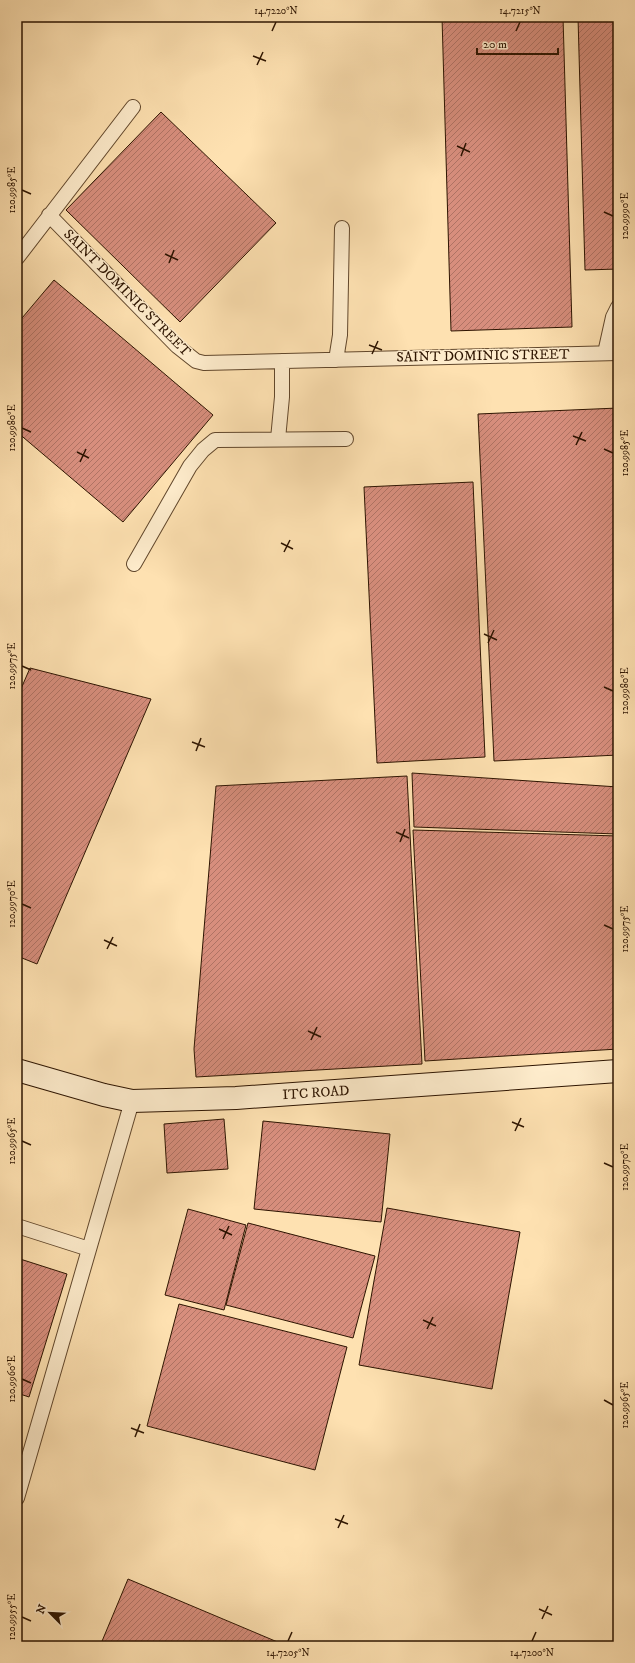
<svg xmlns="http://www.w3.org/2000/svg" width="635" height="1663" viewBox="0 0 635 1663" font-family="'IM FELL DW Pica',serif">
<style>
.building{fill:url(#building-hatch);stroke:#2d1400}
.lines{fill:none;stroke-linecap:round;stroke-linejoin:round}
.lane-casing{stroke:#61472c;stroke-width:16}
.secondary-casing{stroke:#2d1400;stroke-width:24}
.lane{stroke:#feeccc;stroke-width:14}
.secondary{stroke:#feeccc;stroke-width:22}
.ticks{fill:none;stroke:#2d1400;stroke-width:1.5}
.labels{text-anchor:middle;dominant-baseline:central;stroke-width:3;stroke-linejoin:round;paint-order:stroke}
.street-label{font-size:14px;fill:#2d1400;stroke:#feeccc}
.neatline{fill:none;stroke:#2d1400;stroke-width:1.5}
.ticks-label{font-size:10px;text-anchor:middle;fill:#2d1400}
</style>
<defs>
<pattern id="building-hatch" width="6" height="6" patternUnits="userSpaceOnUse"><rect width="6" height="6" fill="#d78e7d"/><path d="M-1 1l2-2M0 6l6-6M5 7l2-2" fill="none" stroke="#af7364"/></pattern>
</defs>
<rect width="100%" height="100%" fill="#fee1b1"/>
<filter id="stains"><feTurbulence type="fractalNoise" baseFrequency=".005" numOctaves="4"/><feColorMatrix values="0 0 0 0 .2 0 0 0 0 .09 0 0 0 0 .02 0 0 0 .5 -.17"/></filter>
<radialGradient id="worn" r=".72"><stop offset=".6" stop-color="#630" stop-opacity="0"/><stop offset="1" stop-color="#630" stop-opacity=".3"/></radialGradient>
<!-- building -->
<path class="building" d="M442 17H563L572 327 451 331Z
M578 17H618V269L585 270Z
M161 112 276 223 180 322 66 210Z
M54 280 213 415 123 522 17 432V324Z
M618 408V755L494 761 478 414Z
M473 482 485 757 377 763 364 487Z
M30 668 151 699 37 964 17 956V698Z
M412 773 618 787V834L414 827Z
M407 776 422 1064 196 1077 194 1049 216 786Z
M413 830 618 836V1049L425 1061Z
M224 1119 228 1169 167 1173 164 1124Z
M263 1121 390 1134 381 1222 254 1209Z
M387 1208 520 1232 492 1389 359 1365Z
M188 1209 246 1225 224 1310 165 1295Z
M248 1223 375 1256 353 1338 226 1305Z
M17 1258 67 1274 29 1397 17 1393Z
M179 1304 347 1347 315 1470 147 1426Z
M128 1579 287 1646H100Z"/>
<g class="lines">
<!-- lane casing -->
<g class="lane-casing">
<path id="lane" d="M49 215 177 346 196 361 204 363 618 353
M17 258 133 107
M605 353 613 317 618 307
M336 360 340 335 342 228
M278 439 282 397V361
M134 564 190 466 203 450 215 440 346 439
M17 1226 89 1249
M17 1498 132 1101"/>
</g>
<!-- secondary casing -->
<g class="secondary-casing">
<path id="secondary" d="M17 1070 104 1095 132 1101 236 1098 618 1071"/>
</g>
<!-- lane -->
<use href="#lane" class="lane"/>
<!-- secondary -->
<use href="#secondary" class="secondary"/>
</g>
<!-- ticks -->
<path class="ticks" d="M272 31 276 22M516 31 520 22M253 56 266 61M257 65 263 52M457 146 470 152M461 156 466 143M22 190 31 194M604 212 613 216M165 254 178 260M169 263 174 250M369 345 382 350M372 354 378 341M22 428 31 432M573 436 586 441M576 445 582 432M604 449 613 453M77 452 89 458M80 462 86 449M281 543 293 549M284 552 290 540M484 634 497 640M488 643 494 630M22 666 31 670M604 687 613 691M192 742 205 747M196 751 201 738M396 832 409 838M400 842 405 829M22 904 31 908M604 925 613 929M104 940 117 946M107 949 113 937M308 1031 321 1037M311 1040 317 1027M512 1122 524 1127M515 1131 521 1118M22 1141 31 1145M604 1163 613 1167M219 1229 232 1235M223 1239 229 1226M423 1320 436 1326M427 1329 433 1317M22 1379 31 1383M604 1400 613 1405M131 1428 144 1433M135 1437 140 1424M335 1519 348 1524M338 1528 344 1515M539 1609 552 1615M22 1617 31 1621M542 1619 548 1606M288 1641 292 1632M532 1641 536 1632"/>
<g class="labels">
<!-- street labels -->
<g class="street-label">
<text transform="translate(127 293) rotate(45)">SAINT DOMINIC STREET</text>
<text transform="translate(483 356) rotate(-1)">SAINT DOMINIC STREET</text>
<text transform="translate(316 1093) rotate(-4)">ITC ROAD</text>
</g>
</g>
<!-- margin -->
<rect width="635" height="1663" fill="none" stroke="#fee1b1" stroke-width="44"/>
<!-- north arrow -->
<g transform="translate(50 1613) rotate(294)" stroke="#feeccc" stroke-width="3" paint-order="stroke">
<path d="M0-3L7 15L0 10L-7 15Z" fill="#2d1400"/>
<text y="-6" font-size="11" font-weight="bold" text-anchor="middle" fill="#2d1400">N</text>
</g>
<!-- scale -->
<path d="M477 48v6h81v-6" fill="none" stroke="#2d1400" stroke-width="2"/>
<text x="483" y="48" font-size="12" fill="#2d1400" stroke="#feeccc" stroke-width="3" paint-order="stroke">20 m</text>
<rect x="22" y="22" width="591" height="1619" class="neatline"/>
<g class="ticks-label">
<text x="276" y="14">14.7220°N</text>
<text x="520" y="14">14.7215°N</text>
<text transform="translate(11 190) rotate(-90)" y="4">120.9985°E</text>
<text transform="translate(624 216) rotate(-90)" y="4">120.9990°E</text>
<text transform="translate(11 428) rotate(-90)" y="4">120.9980°E</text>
<text transform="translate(624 453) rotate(-90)" y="4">120.9985°E</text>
<text transform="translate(11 666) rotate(-90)" y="4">120.9975°E</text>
<text transform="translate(624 691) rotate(-90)" y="4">120.9980°E</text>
<text transform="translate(11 904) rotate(-90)" y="4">120.9970°E</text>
<text transform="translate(624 929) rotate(-90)" y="4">120.9975°E</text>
<text transform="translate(11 1141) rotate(-90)" y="4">120.9965°E</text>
<text transform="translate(624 1167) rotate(-90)" y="4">120.9970°E</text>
<text transform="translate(11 1379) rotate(-90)" y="4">120.9960°E</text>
<text transform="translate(624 1405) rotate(-90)" y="4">120.9965°E</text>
<text transform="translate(11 1617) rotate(-90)" y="4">120.9955°E</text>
<text x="288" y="1656">14.7205°N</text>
<text x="532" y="1656">14.7200°N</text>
</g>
<rect width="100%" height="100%" filter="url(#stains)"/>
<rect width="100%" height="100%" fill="url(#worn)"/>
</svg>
